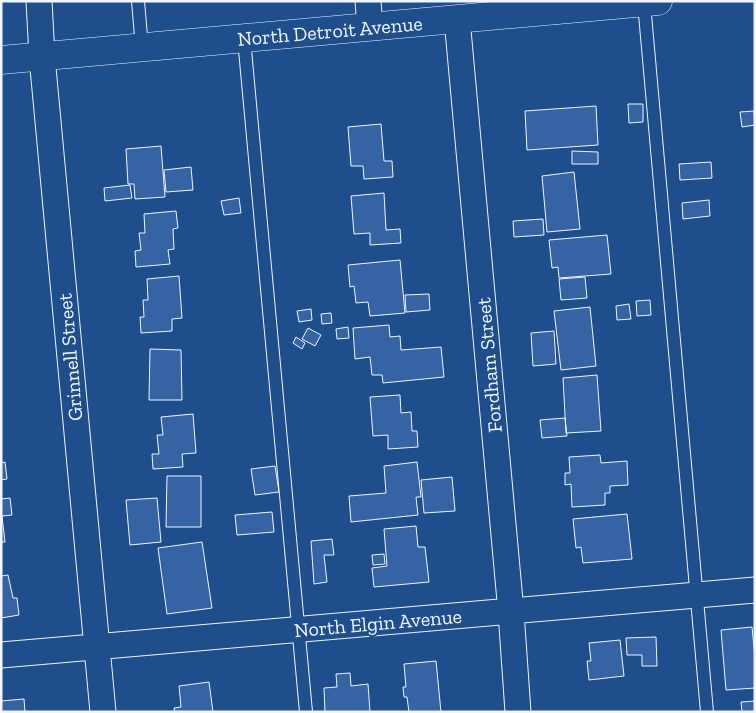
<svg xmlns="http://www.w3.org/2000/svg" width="756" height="713" viewBox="0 0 756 713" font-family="'Zilla Slab',serif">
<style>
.building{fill:#3563a3;stroke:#f2f6ff}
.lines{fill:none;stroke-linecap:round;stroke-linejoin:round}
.service-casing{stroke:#f2f6ff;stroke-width:14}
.minor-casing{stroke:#f2f6ff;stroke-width:27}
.tertiary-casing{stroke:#f2f6ff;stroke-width:29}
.service{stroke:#1f4e8c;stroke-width:12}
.minor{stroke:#1f4e8c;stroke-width:25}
.tertiary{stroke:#1f4e8c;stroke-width:28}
.labels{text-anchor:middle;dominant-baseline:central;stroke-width:4;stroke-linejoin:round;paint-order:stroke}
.street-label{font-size:20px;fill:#f2f6ff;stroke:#1f4e8c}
</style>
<rect width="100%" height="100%" fill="#1f4e8c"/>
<!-- building -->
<path class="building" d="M628 104H643V122L629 123Z
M596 106 598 145 527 150 525 111Z
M754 111 755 125 742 127 740 112Z
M381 124 384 161H392L393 177 364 179 363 166H351L348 127Z
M161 146 165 197 135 199 134 184H128L126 149Z
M572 151 598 152V164H572Z
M711 162 712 178 680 180 679 164Z
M191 167 193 190 166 192 164 170Z
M574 172 580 229 547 232 542 176Z
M130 185 132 198 105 201 104 188Z
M384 193 386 230 400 229 401 243 370 245V233L354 234 351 196Z
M239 198 241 213 224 215 221 201Z
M709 200 710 216 683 219 682 203Z
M176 211 178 228 173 229 174 249 168 250 170 264 136 267 135 251 141 250 139 233H145L144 214Z
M543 219 544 235 514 237 513 221Z
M607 235 611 274 559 278 558 267 552 268 549 240Z
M400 260 405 313 370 316 368 302 356 303 354 286 350 287 348 265Z
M179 276 182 318 172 319V331L141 333 140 317H144L143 300H148L147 279Z
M585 277 587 298 561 300 559 279Z
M429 294 430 310 406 312 405 295Z
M650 300 651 315 637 316 636 301Z
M629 304 631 319 617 320 616 306Z
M590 307 596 366 561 370 554 311Z
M311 309 312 320 299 322 297 311Z
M331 313 332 323 322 324 321 314Z
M389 325 390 337 400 336 401 350 441 347 444 377 383 383 382 375H372L370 357 355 359 353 328Z
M348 327 349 338 337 339 336 329Z
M308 328 321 335 315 346 302 339Z
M554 331 556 364 533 366 531 333Z
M296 337 305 343 302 349 293 343Z
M150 349 181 350 182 400H149Z
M597 375 601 431 566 433 563 378Z
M400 395 401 413 411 412 412 431H417L418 447 388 449V435L373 436 370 397Z
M193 414 196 453 182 454 183 467 153 469 152 454H159L157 435H163L161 417Z
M565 418 567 436 542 438 540 420Z
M600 455 601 463 627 461 628 485 610 486V493H605V505L572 507 571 484 565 485V473H570L569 457Z
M5 462 7 479 1 480V463Z
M417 462 421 497H416L418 515 351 522 349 496 386 493 384 466Z
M275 466 279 492 255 495 251 469Z
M167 476H201V527H166Z
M452 477 455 511 424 513 421 480Z
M10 498 12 515 2 516 5 542H1V499Z
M157 498 161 542 130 545 126 500Z
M272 512 274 532 237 535 235 515Z
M627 514 632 559 583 563 581 547 576 548 573 519Z
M416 526 418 547H425L429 582 374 587 372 568 387 566 384 529Z
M332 539 334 555H324L327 582 314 584 311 541Z
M202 542 212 608 167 614 158 548Z
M384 554 385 564 373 565 372 555Z
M8 575 13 598H17L19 615 1 618V576Z
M752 627 755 657V688L726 690 721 630Z
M656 637 657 666H642V655H627L626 638Z
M620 640 624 676 589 680 587 661H591L589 643Z
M436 661 441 712H409L407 697H404L403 687H406L404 664Z
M350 673 351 686 368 684 370 712H325L324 688 337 687 336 674Z
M209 682 213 712H175L174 708 181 707 179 686Z
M24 699 25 712H1V701Z
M755 701V712H742L741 702Z"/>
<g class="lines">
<!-- service casing -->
<g class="service-casing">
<path id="service" d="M138 1 142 48
M644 3 707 712
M244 39 306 712"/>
</g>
<!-- minor casing -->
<g class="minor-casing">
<path id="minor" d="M39 1 42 57 103 712
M368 1 370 27
M457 19 511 612 518 712
M1 655 755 590"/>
</g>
<!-- tertiary casing -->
<g class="tertiary-casing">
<path id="tertiary" d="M1 60 658 1"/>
</g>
<!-- service -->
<use href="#service" class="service"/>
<!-- minor -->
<use href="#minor" class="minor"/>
<!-- tertiary -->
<use href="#tertiary" class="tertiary"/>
</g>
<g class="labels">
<!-- street labels -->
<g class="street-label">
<text transform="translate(330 31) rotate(-5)">North Detroit Avenue</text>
<text transform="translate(70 357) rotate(-95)">Grinnell Street</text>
<text transform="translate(489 365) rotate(-95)">Fordham Street</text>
<text transform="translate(378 623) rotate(-5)">North Elgin Avenue</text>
</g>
</g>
<!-- border -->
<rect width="756" height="713" fill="none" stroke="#f2f6ff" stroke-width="5"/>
</svg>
